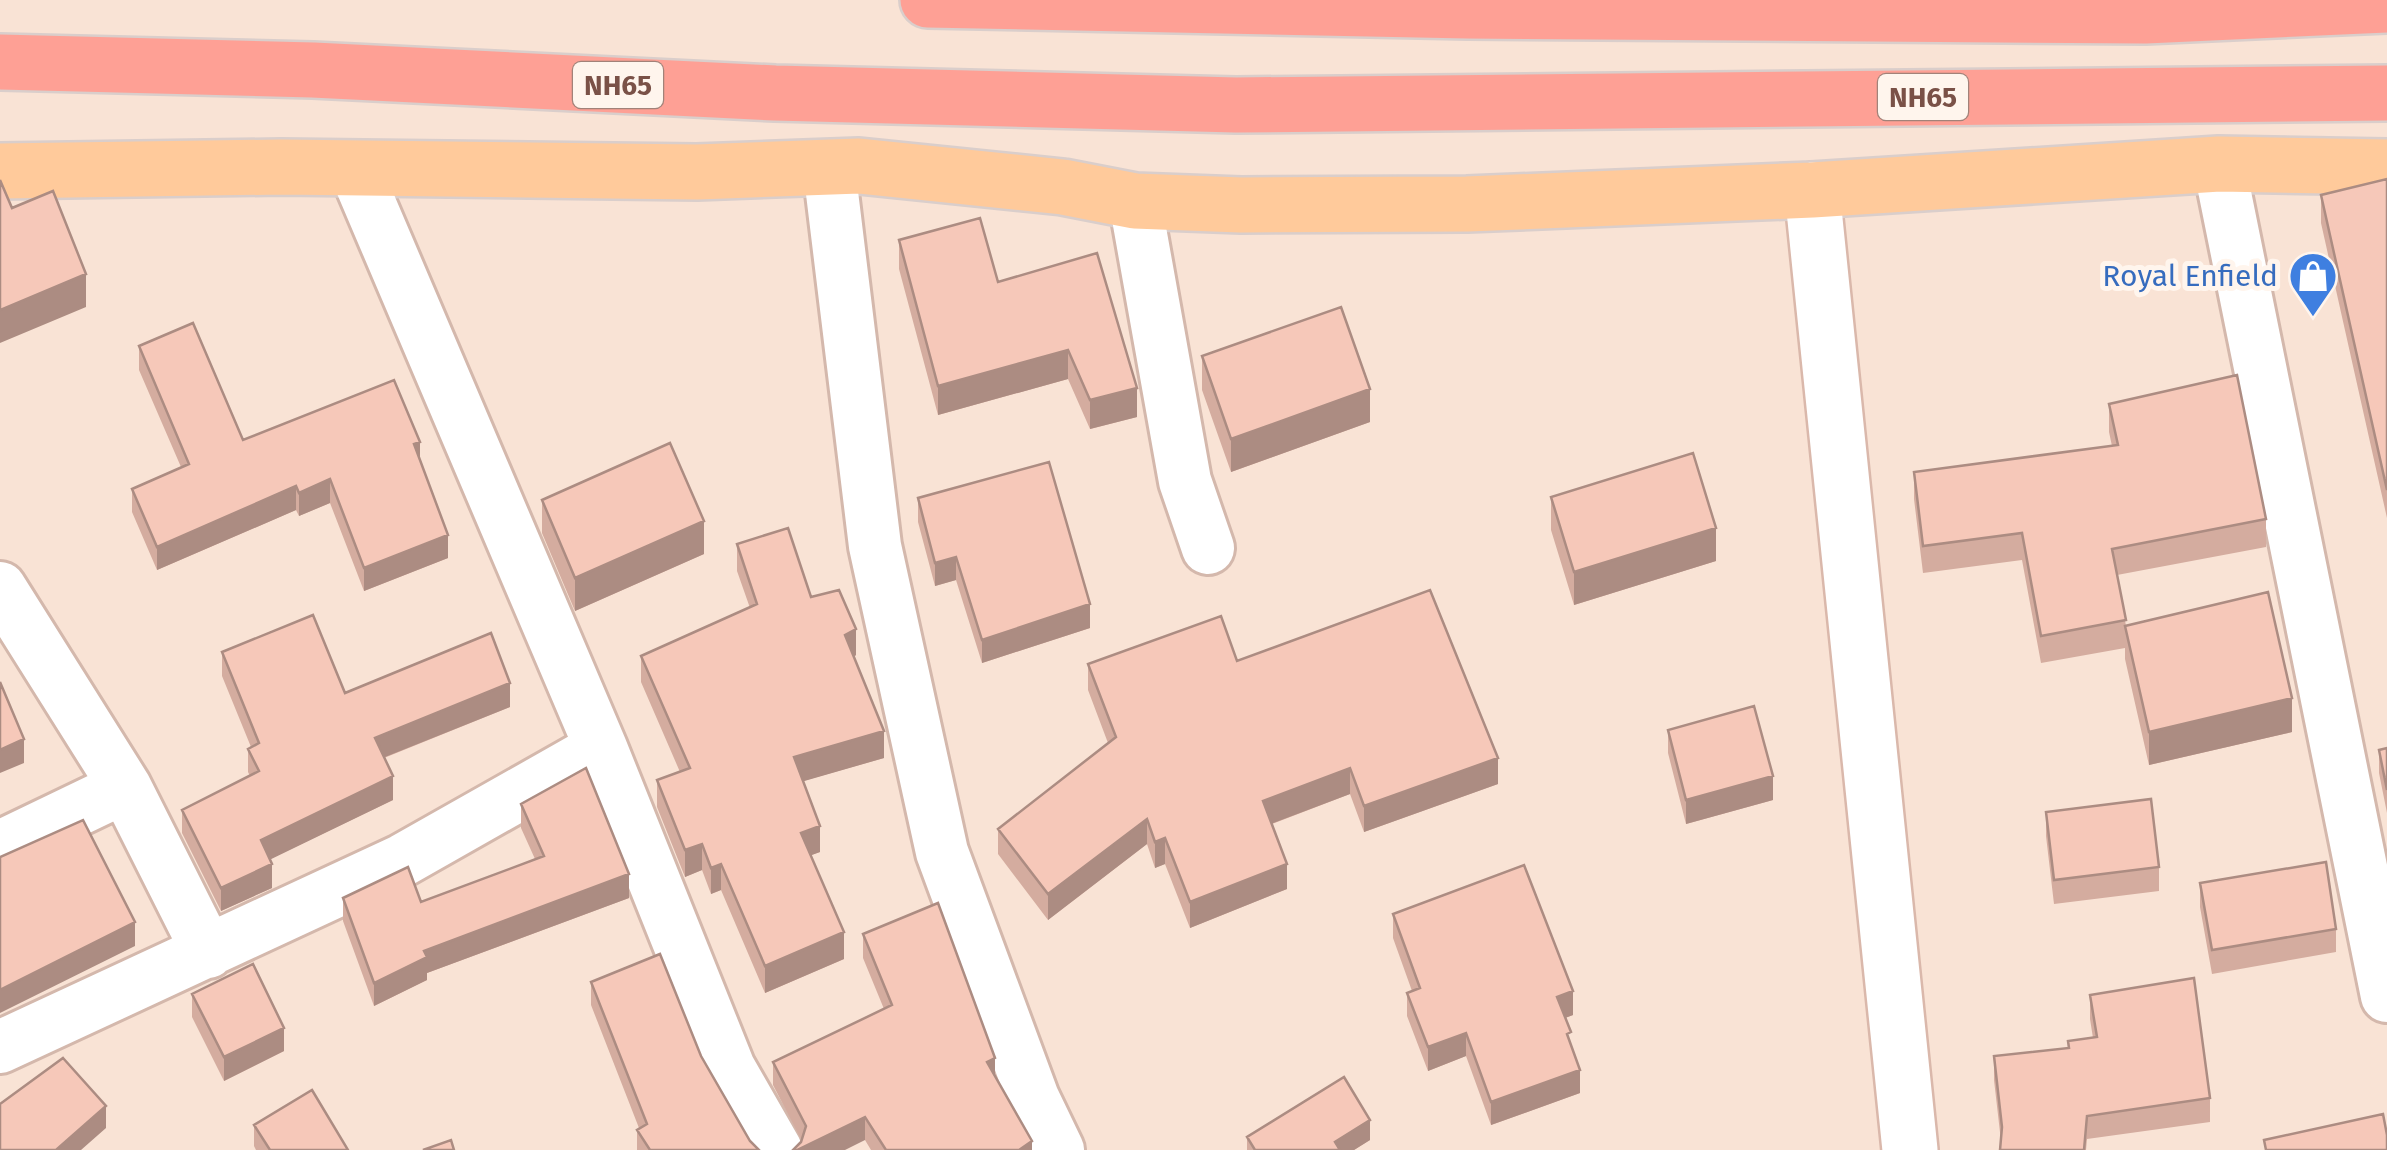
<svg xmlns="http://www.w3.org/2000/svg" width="2387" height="1150" viewBox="0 0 2387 1150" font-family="'Fira Sans',sans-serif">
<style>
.residential{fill:#f9e3d5}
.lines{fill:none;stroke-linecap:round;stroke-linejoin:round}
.street-casing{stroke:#d4b8ac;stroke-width:58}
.secondary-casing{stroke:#dab8ab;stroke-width:60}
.primary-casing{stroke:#dacecb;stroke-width:60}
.highway-casing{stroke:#dacecb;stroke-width:60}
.street{stroke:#fff;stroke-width:52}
.secondary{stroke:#fff;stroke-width:55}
.primary{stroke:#ffca9b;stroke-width:55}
.highway{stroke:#fea095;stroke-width:55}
.wall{fill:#d4ac9f}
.shaded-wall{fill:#ac8c82}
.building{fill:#f6c8b9;stroke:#ac8c82;stroke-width:2.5}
.labels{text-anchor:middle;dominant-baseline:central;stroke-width:10;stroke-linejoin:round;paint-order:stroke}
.shield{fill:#fff5ed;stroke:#a28279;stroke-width:2.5}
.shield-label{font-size:28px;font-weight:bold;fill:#7a5147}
.shop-label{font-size:30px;fill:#366cbe;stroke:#fff5ed;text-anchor:end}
</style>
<rect width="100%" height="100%" fill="#fef0e4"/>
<!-- residential -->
<path class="residential" d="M0 0H2387V1150H0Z"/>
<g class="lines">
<!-- street casing -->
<g class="street-casing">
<path id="street" d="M2219 164 2387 996
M829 168 875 546 942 852 1033 1098 1058 1150
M1135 201 1185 481 1208 548
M0 588 125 787 208 952
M601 748 729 1068 776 1150
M0 847 125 787
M0 1047 403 860 601 748 354 167"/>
</g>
<!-- secondary casing -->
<g class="secondary-casing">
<path id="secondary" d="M1812 190 1910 1150"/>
</g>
<!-- primary casing -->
<g class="primary-casing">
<path id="primary" d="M0 171 281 167 697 172 859 166 1063 187 1135 201 1241 205 1467 204 1812 190 2219 164 2387 167"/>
</g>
<!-- highway casing -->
<g class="highway-casing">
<path id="highway" d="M928 0 1468 11 2145 16 2387 5
M0 62 313 70 775 93 1236 105 2387 93"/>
</g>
<!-- street -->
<use href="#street" class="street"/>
<!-- secondary -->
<use href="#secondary" class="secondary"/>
<!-- primary -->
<use href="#primary" class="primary"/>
<!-- highway -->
<use href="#highway" class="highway"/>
</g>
<!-- wall -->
<path class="wall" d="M2387 179V518L2321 223V195Z
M899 240 998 282 1137 417 1090 429 1068 379 938 415 899 269Z
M139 346 243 440 420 461 448 558 364 591 330 503 299 516 296 510 157 570 132 512V489L181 467 139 370Z
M1202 356 1370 422 1231 472 1202 390Z
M2109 404 2266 519V547L2117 575 2126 626 2292 732 2149 765 2125 659V648L2041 663 2022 560 1923 573 1914 499V472L2112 446 2109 432Z
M1551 497 1716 561 1574 605 1551 530Z
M918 498 1090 628 982 663 956 580 935 586 918 522Z
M542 500 704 554 575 611 542 533Z
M737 544 811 597 856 655 854 657 884 758 803 781 820 852 811 855 844 959 765 993 721 890 711 894 702 870 685 877 657 807V780L680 772 641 682V656L750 608 737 571Z
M222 652 345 693 510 707 384 758 393 800 270 859 272 888 221 911 182 833V810L250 776 248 772V749L251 747 222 676Z
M1237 661 1498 784 1364 832 1350 794 1272 824 1287 889 1190 928 1165 864 1155 868 1147 844 1048 920 998 854V829L1108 743 1088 690V664Z
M1668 730 1773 800 1686 824 1668 753Z
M2387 748V813L2379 773V750Z
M521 804 629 898 427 973V980L374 1006 343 921V898L421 902 535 859 521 828Z
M2046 812 2159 867V891L2054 904 2046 836Z
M2200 883 2336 929V952L2212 974 2200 907Z
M1393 914 1573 1015 1565 1018 1580 1093 1491 1125 1466 1056 1428 1071 1407 1016V993L1412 991 1393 938Z
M863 934 995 1076 1032 1150H871L865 1140 802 1141 773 1085V1062L884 1009 863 958Z
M591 982 701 1056 750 1141 759 1150H637V1130L639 1128 591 1005Z
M192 994 284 1051 224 1081 192 1017Z
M2090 995 2210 1098V1122L2087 1139 2086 1150H2000L2001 1141 1994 1080V1056L2068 1048V1041L2093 1038 2090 1019Z
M254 1125 348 1150H256L254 1146Z
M1247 1137 1370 1140 1354 1150H1247Z"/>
<!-- shaded-wall -->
<path class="shaded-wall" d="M86 274V307L0 343V310Z
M1068 350V379L938 415V386Z
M1137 388V417L1090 429V400Z
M1370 389V422L1231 472V439Z
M420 442V465L414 444Z
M330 479V503L299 516V493Z
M296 486V510L157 570V547Z
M704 521V554L575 611V578Z
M1716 528V561L1574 605V572Z
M448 535V558L364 591V568Z
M956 557V580L935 586V563Z
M1090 604V628L982 663V640Z
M856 629V655L845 662V635Z
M510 683V707L375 761V738Z
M2292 698V732L2149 765V732Z
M884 731V758L794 784V757Z
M24 739V763L0 773V750Z
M1498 758V784L1364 832V806Z
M1350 768V794L1263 827V801Z
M393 776V800L261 864V840Z
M1773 776V800L1686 824V800Z
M1147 819V844L1048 920V894Z
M820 826V852L801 859V833Z
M1165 838V864L1155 868V842Z
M702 844V870L685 877V850Z
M272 864V888L221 911V888Z
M721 864V890L711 894V868Z
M1287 864V889L1190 928V902Z
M629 874V898L427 973V980L374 1006V983L424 951Z
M135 922V946L0 1013V990Z
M844 932V959L765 993V966Z
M1573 991V1015L1557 1021V997Z
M284 1028V1051L224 1081V1057Z
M1466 1033V1056L1428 1071V1047Z
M995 1058V1082L987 1062Z
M1580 1070V1093L1491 1125V1102Z
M106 1106V1128L81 1150H56Z
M865 1117V1140L845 1150H797Z
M1370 1120V1140L1354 1150H1335V1142Z
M1032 1141V1150H1019Z"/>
<!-- building -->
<path class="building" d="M2387 179V490L2321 195Z
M0 180 12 208 53 191 86 274 0 310Z
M980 218 998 282 1097 253 1137 388 1090 400 1068 350 938 386 899 240Z
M1341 307 1370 389 1231 439 1202 356Z
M193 323 243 440 394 380 420 442 414 444 448 535 364 568 330 479 299 493 296 486 157 547 132 489 189 464 139 346Z
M2237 375 2266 519 2112 549 2126 620 2041 636 2022 533 1923 546 1914 472 2118 445 2109 404Z
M670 443 704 521 575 578 542 500Z
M1693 453 1716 528 1574 572 1551 497Z
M1049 462 1090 604 982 640 956 557 935 563 918 498Z
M788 528 811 597 839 590 856 629 845 635 884 731 794 757 820 826 801 833 844 932 765 966 721 864 711 868 702 844 685 850 657 780 690 768 641 656 757 604 737 544Z
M1430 590 1498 758 1364 806 1350 768 1263 801 1287 864 1190 902 1165 838 1155 842 1147 819 1048 894 998 829 1116 737 1088 664 1221 616 1237 661Z
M2268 592 2292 698 2149 732 2125 626Z
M313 615 345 693 491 633 510 683 375 738 393 776 261 840 272 864 221 888 182 810 259 771 248 749 259 743 222 652Z
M0 682 24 739 0 750Z
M1754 706 1773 776 1686 800 1668 730Z
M2387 748V790L2379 750Z
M586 768 629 874 424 951 427 957 374 983 343 898 408 867 421 902 544 856 521 804Z
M2151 799 2159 867 2054 880 2046 812Z
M83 820 135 922 0 990V857Z
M2326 862 2336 929 2212 950 2200 883Z
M1524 865 1573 991 1557 997 1571 1032 1567 1034 1580 1070 1491 1102 1466 1033 1428 1047 1407 993 1420 988 1393 914Z
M938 903 995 1058 987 1062 1032 1141 1019 1150H886L865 1117 797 1150H793L801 1142 806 1126 773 1062 892 1005 863 934Z
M660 954 701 1056 750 1141 759 1150H650L637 1130 647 1124 591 982Z
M253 964 284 1028 224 1057 192 994Z
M2194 978 2210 1098 2087 1116 2084 1150H2000L2002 1127 1994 1056 2069 1048 2068 1041 2097 1037 2090 995Z
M63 1058 106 1106 56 1150H0V1104Z
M1344 1077 1370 1120 1335 1142 1340 1150H1255L1247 1137Z
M312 1090 348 1150H270L254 1125Z
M2383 1114 2387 1135V1150H2266L2264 1140Z
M451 1140 454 1150H423Z"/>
<!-- icons -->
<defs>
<g id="shop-pin" transform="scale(2.5)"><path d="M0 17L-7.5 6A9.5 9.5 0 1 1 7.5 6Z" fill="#3f7fe0" stroke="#fff5ed"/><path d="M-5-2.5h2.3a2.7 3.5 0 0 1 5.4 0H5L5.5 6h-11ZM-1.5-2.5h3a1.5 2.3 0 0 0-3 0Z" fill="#fff"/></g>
</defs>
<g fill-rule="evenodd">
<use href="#shop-pin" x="2313" y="276"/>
</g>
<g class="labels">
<!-- shield labels -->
<g class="shield">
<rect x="573" y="62" width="90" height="46" rx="8"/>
<rect x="1878" y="74" width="90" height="46" rx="8"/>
</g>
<g class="shield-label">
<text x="618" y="85">NH65</text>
<text x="1923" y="97">NH65</text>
</g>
<!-- shop labels -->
<g class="shop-label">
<text x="2278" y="276">Royal Enfield</text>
</g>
</g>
</svg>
